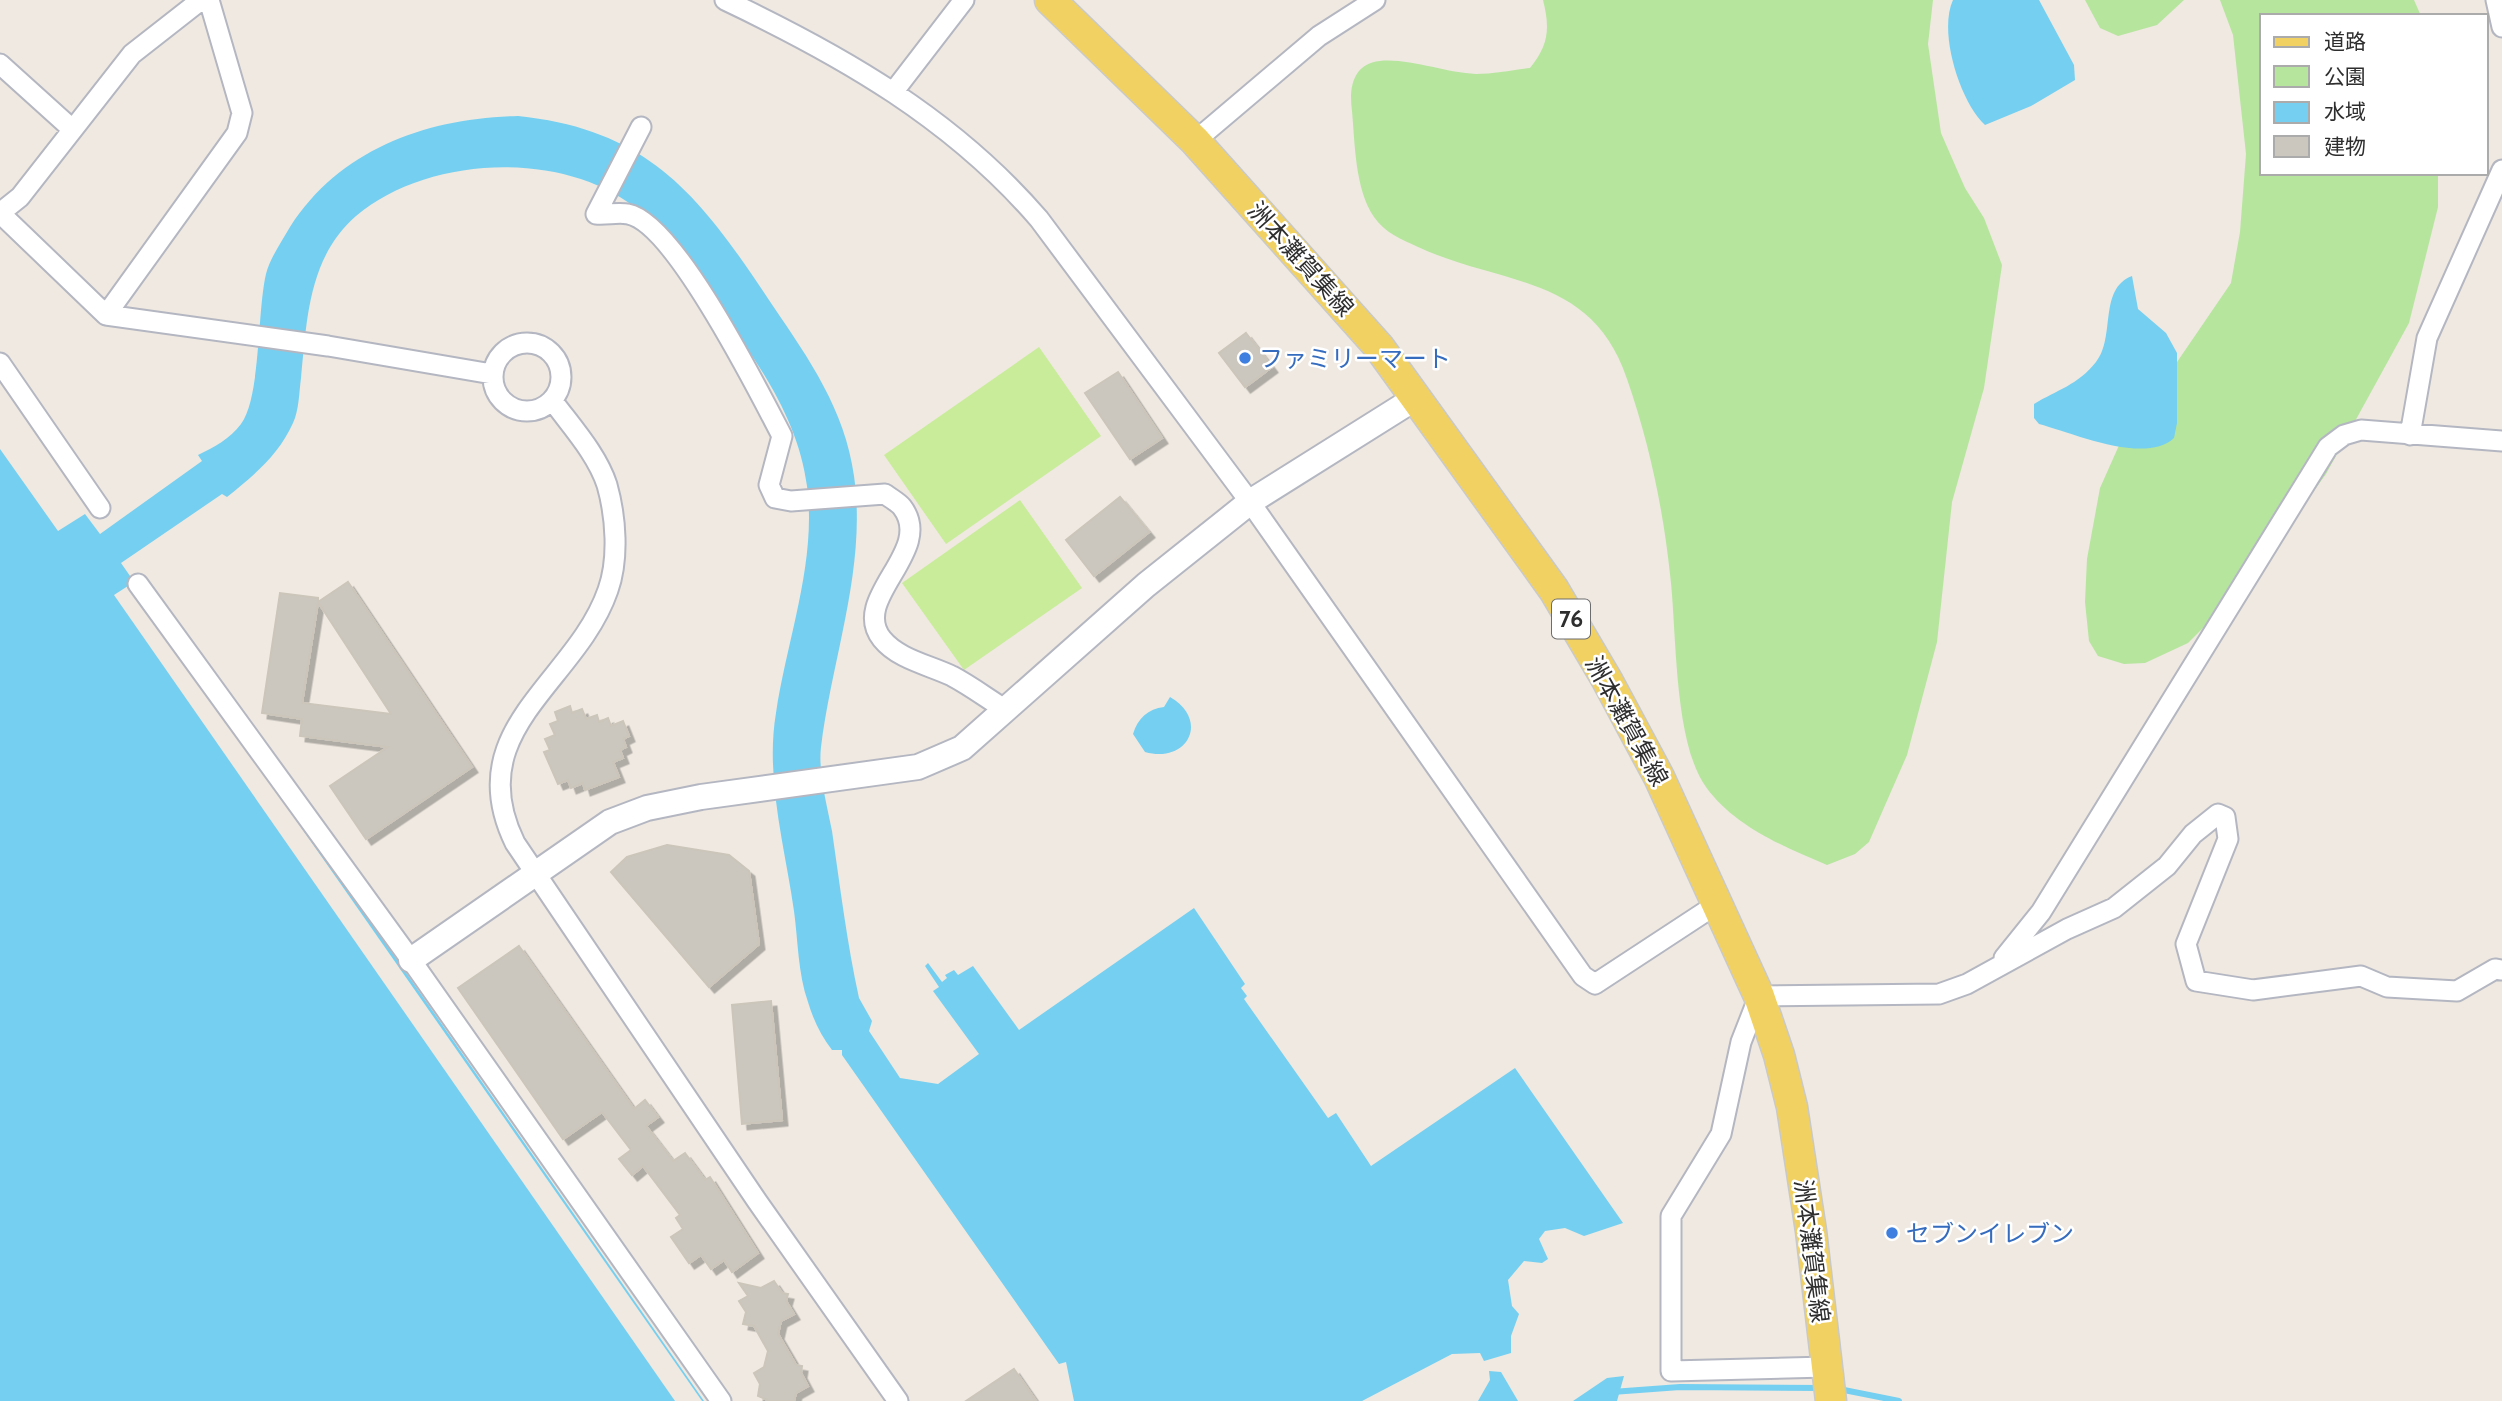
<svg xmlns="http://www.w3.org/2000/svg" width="2502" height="1401" viewBox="0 0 2502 1401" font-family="Cabin,'Noto Sans JP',sans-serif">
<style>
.green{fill:#b6e59e}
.pitch{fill:#c9ec9a}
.water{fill:#75cff0}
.pier{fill:#efe9e1}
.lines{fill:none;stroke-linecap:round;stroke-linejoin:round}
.stream{stroke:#75cff0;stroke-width:6}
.building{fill:#cbc7bf;stroke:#cbc5ba;stroke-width:2;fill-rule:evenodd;filter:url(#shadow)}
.minor-casing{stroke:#b4b7c1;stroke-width:23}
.tertiary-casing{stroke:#b4b7c1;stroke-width:28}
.primary-casing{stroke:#c9c9c9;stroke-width:33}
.minor{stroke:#fff;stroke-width:19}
.tertiary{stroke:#fff;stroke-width:24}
.primary{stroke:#f2d163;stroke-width:30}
.shop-dot{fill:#3f7fe0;stroke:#fff;stroke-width:2.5}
.labels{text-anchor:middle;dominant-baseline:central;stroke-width:5;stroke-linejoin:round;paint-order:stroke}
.shield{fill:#fff;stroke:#6d6d6d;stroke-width:2}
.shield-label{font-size:23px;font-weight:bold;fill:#2e2e2e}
.street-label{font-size:24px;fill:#2e2e2e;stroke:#fff}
.shop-label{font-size:24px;fill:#366cbe;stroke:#fff;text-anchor:start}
</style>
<defs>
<filter id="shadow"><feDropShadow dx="5.5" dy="5.5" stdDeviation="0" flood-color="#0004"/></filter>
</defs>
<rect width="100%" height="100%" fill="#efe9e1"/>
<!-- green -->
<path class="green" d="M1543 0H1933L1928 44 1941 133 1965 188 1984 218 2002 265 1984 388 1952 502 1937 642 1907 755 1869 842 1855 854 1827 865C1784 847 1734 826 1706 787 1673 741 1677 630 1670 574 1663 508 1649 442 1627 379 1592 274 1502 286 1418 247 1401 239 1385 233 1374 217 1355 189 1355 144 1352 111 1349 89 1352 64 1380 61 1409 58 1446 73 1476 74 1493 74 1513 70 1530 68 1549 45 1550 28 1543 0Z
M2085 0H2184L2157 25 2118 36 2100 28Z
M2220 0H2414L2421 16H2262V173H2438V207L2409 323 2326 474 2246 585 2188 643 2145 663 2124 664 2098 656 2089 641 2085 602 2087 559 2100 488 2133 414 2175 365 2231 283 2240 232 2246 154 2233 35Z"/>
<!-- pitch -->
<path class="pitch" d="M1039 347 1101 436 946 544 884 455Z
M1020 500 1082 588 964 670 902 583Z"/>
<!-- water -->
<path class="water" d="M1953 0H2039L2074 65 2075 80 2031 106 1985 125C1960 102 1938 32 1953 0Z
M518 116C654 130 703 201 773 306 809 359 845 410 854 476 867 568 832 657 821 747 818 773 827 805 832 831 840 886 847 943 859 998L872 1021 869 1031 900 1078 938 1084 979 1054 933 991 939 987 925 966 928 963 942 982 947 978 945 975 954 970 958 975 973 966 1019 1030 1194 908 1245 984 1241 988 1247 996 1244 999 1328 1118 1336 1113 1371 1166 1515 1068 1623 1223 1584 1236 1565 1228 1545 1231 1539 1239 1548 1259 1542 1263 1524 1261 1508 1280 1512 1306 1519 1314 1511 1336V1353L1484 1361 1480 1353 1452 1354 1362 1401H1074L1066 1362 1059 1364 842 1055V1050H832C821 1036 813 1019 808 1002 798 974 798 940 794 911 785 847 765 778 776 713 787 639 817 562 807 486 796 402 735 331 685 267 672 250 659 227 642 213 569 149 429 154 356 216 308 258 307 320 301 378 299 393 299 410 293 423 278 456 254 475 227 497L222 494 121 563 704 1401H0V449L58 531 85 514 100 534 202 461 198 455C214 447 230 439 241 424 261 397 257 312 266 274 270 258 282 241 290 227 341 148 428 118 518 116Z
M2132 276 2138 309 2166 333 2177 353V423L2174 438C2145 465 2073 433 2039 424L2034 418V404C2057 390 2078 385 2096 362 2116 337 2098 289 2132 276Z
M1170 697C1210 720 1188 764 1145 752L1133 734C1138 718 1148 709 1164 707Z
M1489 1371 1501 1372 1518 1401H1478L1490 1380Z
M1624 1376 1617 1401H1573L1607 1378Z"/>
<!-- pier -->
<path class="pier" d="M131 584 702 1401H675L114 595Z"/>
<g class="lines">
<!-- stream -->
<path class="stream" d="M1839 1389 1899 1401
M1612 1392 1680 1387 1822 1388"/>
</g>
<!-- building -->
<path class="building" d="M1246 333 1272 367 1245 387 1219 353Z
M1118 372 1162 438 1130 459 1085 393Z
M1120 497 1149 532 1094 576 1066 540Z
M348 582 472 767 366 839 330 786 388 747 300 736 302 719 262 713 280 593 318 598V602ZM318 602 391 714 302 703Z
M570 706 572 713 582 709 586 719 597 715 599 722 608 718 611 726 623 721 629 736 623 739 626 747 620 750 623 758 613 762 619 777 585 790 583 783 571 788 568 780 558 784 544 752 550 750 545 739 555 735 550 724 558 721 555 712Z
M667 845 729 855 749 871 759 944 709 987 611 872 627 857Z
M519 946 634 1109 645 1100 658 1117 646 1126 673 1161 685 1153 705 1180 710 1177 758 1253 732 1272 724 1260 711 1269 701 1255 689 1263 671 1237 683 1229 676 1218 680 1215 643 1166 632 1175 619 1159 631 1150 602 1112 563 1139 458 988Z
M771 1001 782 1120 742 1124 732 1005Z
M774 1281 782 1293 788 1294 786 1301 794 1314 781 1321 778 1334 796 1365 802 1366 801 1373 808 1386 796 1393 794 1401H770L758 1396 760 1384 754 1373 764 1367 768 1351 754 1326 743 1324 746 1312 739 1301 748 1296 739 1283 761 1288Z
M1014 1369 1036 1401H966Z"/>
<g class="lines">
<!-- minor casing -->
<g class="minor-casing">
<path id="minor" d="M201 0 132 54 20 197 0 213 106 315 328 346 492 374
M725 0C843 56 953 119 1039 219L1250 502 1583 976 1595 984 1717 904
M2496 0 2502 27
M0 64 72 129
M894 91 964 0
M641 127 596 214C606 215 619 212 628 214 675 223 759 392 782 436L769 485 775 498 791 501 885 494C890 498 898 502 902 507 936 551 849 598 882 639 898 659 929 665 952 676 971 686 988 699 1006 710
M1195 141 1319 36 1375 0
M106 315 237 133 242 113 209 0
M493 377a34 34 0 1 1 68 0a34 34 0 1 1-68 0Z
M0 363 100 508
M552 400C571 426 597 454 607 485 616 517 619 559 608 590 576 683 459 729 515 843L757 1201 898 1401
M2410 435 2427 338 2502 170
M138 584 411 960 721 1401
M2004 958 2041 912 2328 447 2344 435 2361 430 2502 441
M1826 1367 1671 1371V1216L1721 1134 1741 1042 1759 996 1939 994 1967 984 2067 929 2114 908 2167 866 2193 834 2218 814 2225 817 2228 839 2186 944 2196 981 2253 990 2361 976 2387 987 2457 991 2495 969 2502 970"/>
</g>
<!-- tertiary casing -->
<g class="tertiary-casing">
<path id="tertiary" d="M411 960 610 822 647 808 701 797 918 767 962 748 1146 585 1250 502 1414 399"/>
</g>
<!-- primary casing -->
<g class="primary-casing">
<path id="primary" d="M1050 0 1195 141 1379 347 1554 590 1607 680 1659 777 1759 996 1779 1055 1792 1107 1811 1231 1831 1401"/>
</g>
<!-- minor -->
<use href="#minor" class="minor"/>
<!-- tertiary -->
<use href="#tertiary" class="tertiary"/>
<!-- primary -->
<use href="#primary" class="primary"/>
</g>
<!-- markers -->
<g class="shop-dot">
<circle cx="1245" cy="358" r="7"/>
<circle cx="1892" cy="1233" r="7"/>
</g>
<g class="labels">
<!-- shield labels -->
<rect class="shield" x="1552" y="599.5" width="38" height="39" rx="5"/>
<g class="shield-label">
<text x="1571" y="619">76</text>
</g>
<!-- street labels -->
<g class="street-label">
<text transform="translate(1301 259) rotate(48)">洲本灘賀集線</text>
<text transform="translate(1627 721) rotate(61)">洲本灘賀集線</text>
<text transform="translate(1812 1251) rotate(83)">洲本灘賀集線</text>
</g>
<!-- shop labels -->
<g class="shop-label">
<text x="1259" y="358">ファミリーマート</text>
<text x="1906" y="1233">セブンイレブン</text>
</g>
</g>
<!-- legend -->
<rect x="2260" y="14" width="228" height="161" fill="#ffffff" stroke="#ababab" stroke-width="2"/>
<rect x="2274" y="37" width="35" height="10" fill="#f2d163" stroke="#ababab" stroke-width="2"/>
<text x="2324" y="49" font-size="21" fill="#2e2e2e">道路</text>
<rect x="2274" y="66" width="35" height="21" fill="#b6e59e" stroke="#ababab" stroke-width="2"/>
<text x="2324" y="84" font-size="21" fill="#2e2e2e">公園</text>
<rect x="2274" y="102" width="35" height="21" fill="#75cff0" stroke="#ababab" stroke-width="2"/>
<text x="2324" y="119" font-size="21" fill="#2e2e2e">水域</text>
<rect x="2274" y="136" width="35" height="21" fill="#cbc7bf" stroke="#ababab" stroke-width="2"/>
<text x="2324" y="154" font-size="21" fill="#2e2e2e">建物</text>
</svg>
